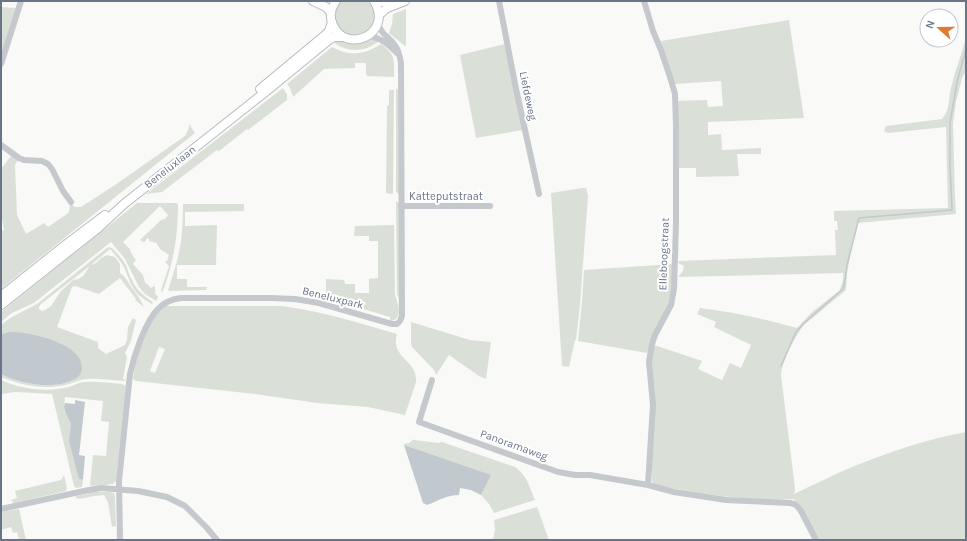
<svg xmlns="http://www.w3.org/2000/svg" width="967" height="541" viewBox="0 0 967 541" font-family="Karla,sans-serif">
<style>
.green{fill:#dae0d8;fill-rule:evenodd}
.water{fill:#c1c8ce}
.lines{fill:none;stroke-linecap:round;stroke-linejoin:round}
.stream{stroke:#c1c8ce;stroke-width:1.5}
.major-casing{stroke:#b8bbc0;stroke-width:10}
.minor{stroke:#c5c8cc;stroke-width:6}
.major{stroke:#fff;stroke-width:8}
.labels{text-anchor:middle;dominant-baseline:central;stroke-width:4;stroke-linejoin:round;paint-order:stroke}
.street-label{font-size:11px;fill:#697487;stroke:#fff}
</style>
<rect width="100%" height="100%" fill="#f9f9f7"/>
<!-- green -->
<path class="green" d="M342 1H368C372 5 375 11 374 17 372 51 316 32 342 1Z
M1 7 16 8 1 57Z
M406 9V45L405 46 389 33 392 24 393 14Z
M789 20 804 118 708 122V135L721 134 722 150 761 148V154H737L739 176 696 177V168H678L677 101 707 100 708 107 723 106 721 81 675 84 661 41Z
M966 35V71L962 78 956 102 953 124 955 197 956 214 858 223 850 257 847 273 846 290 804 325C795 336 782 361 781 375L794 480 795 489 794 494C813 485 833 475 852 467 889 452 927 439 966 432V540H818L794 499C749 502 704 494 659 486L653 484 652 480V353L654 345 702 361 698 369 722 380 730 363 741 368 751 345 714 327 716 322 697 314 700 308C733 312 765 319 797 328L812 312 839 291C842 285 844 279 843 273L678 277 683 271 684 266 678 263 679 261 836 255 835 230H838L837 221H834V211L948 208 946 127 888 133 884 131 886 126 942 119C951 109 948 96 952 84 956 67 963 52 966 35Z
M369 39H372L379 41C365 53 346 53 332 41L334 40 362 42Z
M381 44C396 55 394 59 394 77L367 76 366 73V63H355V68L324 69 293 97 290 88 287 84 332 47C350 57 364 55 381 44Z
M505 44 523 130 476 138 460 55Z
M283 88 287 94V100L248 130 247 129 219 151 217 150 162 192 146 194Z
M396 88 398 90 399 194 396 192Z
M389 90H394L393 194 386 193 387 106 389 105Z
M189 124 195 133 1 289V231L4 230 1 211V169L11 156 18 160 15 165 17 215 26 234 44 223 48 227 67 214 69 212 70 203 75 207H81L115 185 185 136 189 128Z
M582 188H586L588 196 580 305 576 340H575L569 367 562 366 551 193Z
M396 202H399V299L397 294Z
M137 203H177L178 206C178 236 173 266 162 293L161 290 169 266 165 262 167 261 169 255 160 249 156 242 154 243 152 241 150 242 149 240V239L147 238 145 242H143L140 240 161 220 165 219 168 215 160 206 123 242 130 249V251C133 255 133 257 136 260L133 264 143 275 145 283 147 284 151 288 154 286 155 287V293L158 297 156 301 145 294 139 287 125 259 111 242 34 303 12 313 1 322V312Z
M183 204H244V211L185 212V226L217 225 216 265H177V279H187V287H207L206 290 168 291C171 281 174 271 177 261 182 243 183 223 183 204Z
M394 225 395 295C398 303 404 320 390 321V317L326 298V279L344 280 345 284H355V293H369V279L378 278V241H369V236H354L355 226Z
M108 247 112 248C117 253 122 258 126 265 128 270 129 275 132 280 136 290 144 296 153 302L152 304C142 299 134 292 130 282 128 277 126 272 124 267 120 260 115 255 110 249L91 265 96 263 101 258 107 255 115 257 120 264V273C126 277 128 282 132 288 137 294 141 300 144 307L135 300 136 299 120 278 99 294 75 286 72 287 57 327 98 342V348L106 354 125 345 127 340 128 327 133 318 136 320 131 341 125 353 127 357 123 379 127 380 123 381C110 380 97 378 85 379 78 380 72 384 65 385 43 390 21 385 1 377V374C20 384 53 390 73 380 77 378 82 374 82 369 83 363 78 360 75 356 72 353 70 349 66 347 53 337 17 330 1 334V325L10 318 37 304ZM90 266 83 276 78 279 73 280 61 291 51 306 45 310 42 311 39 309V307L41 304Z
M673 264 672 288 668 305 647 353 578 341 582 301 584 270Z
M165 306H282C322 311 359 323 397 334 390 359 418 359 416 382L405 415 368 407 317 403 255 394 136 381 133 379C136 355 146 322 165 306ZM159 347 165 349 155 373 150 371Z
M411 322 470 340 491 342 486 379 479 376 449 355 436 375 434 370 412 347 411 343Z
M1 380C21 389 43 392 64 388 72 387 78 382 85 382 97 381 110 383 122 384L126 386 116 480C115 484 111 485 108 484L107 485 90 486 93 455 106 456 109 422 101 421 103 401 65 397 64 410 71 424 79 479 83 480 82 487 76 488 74 486 52 394 16 392 1 394Z
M414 439V440L439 443 440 442H442L515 467C528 477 529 486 535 500L494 513 489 504 481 495 490 476 404 445V444L409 443Z
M64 475 67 488 66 491 14 503 11 500 17 498 15 491 61 480Z
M95 492H110L114 493 115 497 116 526 112 527 108 502 104 495 94 496 79 499 78 498 76 499V496Z
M537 507 549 540H493L495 530 494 520Z
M19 509 26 540H19L17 532 13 533 11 527 1 530V512Z"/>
<!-- water -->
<path class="water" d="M10 332C28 331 83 343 82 368 82 374 78 378 73 380 53 390 20 384 1 374V334Z
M75 400 85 402 79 455 85 456 83 480 79 479 69 441 71 424 65 412 64 407 65 403 75 404Z
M404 445 491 475 481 495 471 490 460 488 459 495C447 495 438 501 427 505L423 503Z"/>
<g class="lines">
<!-- stream -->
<path class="stream" d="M781 366 796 332 804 323 843 289 845 280 847 265 859 218 952 210 950 167V123L957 82 966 49"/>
<!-- major casing -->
<g class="major-casing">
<path id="major" d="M313 1 326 7 331 13
M336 1C331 8 329 17 333 25 346 55 394 34 374 1
M375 1 382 2 387 1
M379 15 387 8 405 1
M260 89 325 35 329 31 332 22
M1 296 64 246 105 215
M1 305 97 229 124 204 269 89 329 40 334 37H343"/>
</g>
<!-- minor -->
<path class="minor" d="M499 1 516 89 534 171 539 194
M644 1 653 31 661 50 671 80 675 94 676 125V223L674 289 671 305 655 335 652 344 649 362 653 405 648 485
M368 36C382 38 388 44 398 54
M1 64 21 1
M1 145 19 158 24 160 42 161 48 164 52 169 63 191 71 202
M401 206H490
M432 380 419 422 558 472 575 475H590L648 485 674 492 726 500 790 503 794 504 797 506 801 511 816 540
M1 509 84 491 101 488 138 491 167 497 185 506 207 528 217 540
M120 540 119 481 130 374C134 356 145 321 159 308 165 302 173 299 181 298H271L295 299 319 303 392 324H397L400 321 402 316 401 63C400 58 399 51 396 47 390 36 382 37 378 23"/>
<!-- major -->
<use href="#major" class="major"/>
</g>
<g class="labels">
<!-- street labels -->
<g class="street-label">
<text transform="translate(528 96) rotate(78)">Liefdeweg</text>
<text transform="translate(170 167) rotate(-38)">Beneluxlaan</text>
<text x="446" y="196">Katteputstraat</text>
<text transform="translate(664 254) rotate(-88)">Elleboogstraat</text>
<text transform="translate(333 298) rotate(14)">Beneluxpark</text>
<text transform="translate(514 445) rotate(20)">Panoramaweg</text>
</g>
</g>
<!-- border -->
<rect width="967" height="541" fill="none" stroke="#697487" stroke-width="4"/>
<!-- north arrow -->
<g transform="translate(939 28) rotate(291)"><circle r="19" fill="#ffffff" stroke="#c3c7cf"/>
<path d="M0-3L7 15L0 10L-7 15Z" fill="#df7a32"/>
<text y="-6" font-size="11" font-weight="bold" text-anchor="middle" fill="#697487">N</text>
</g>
</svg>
